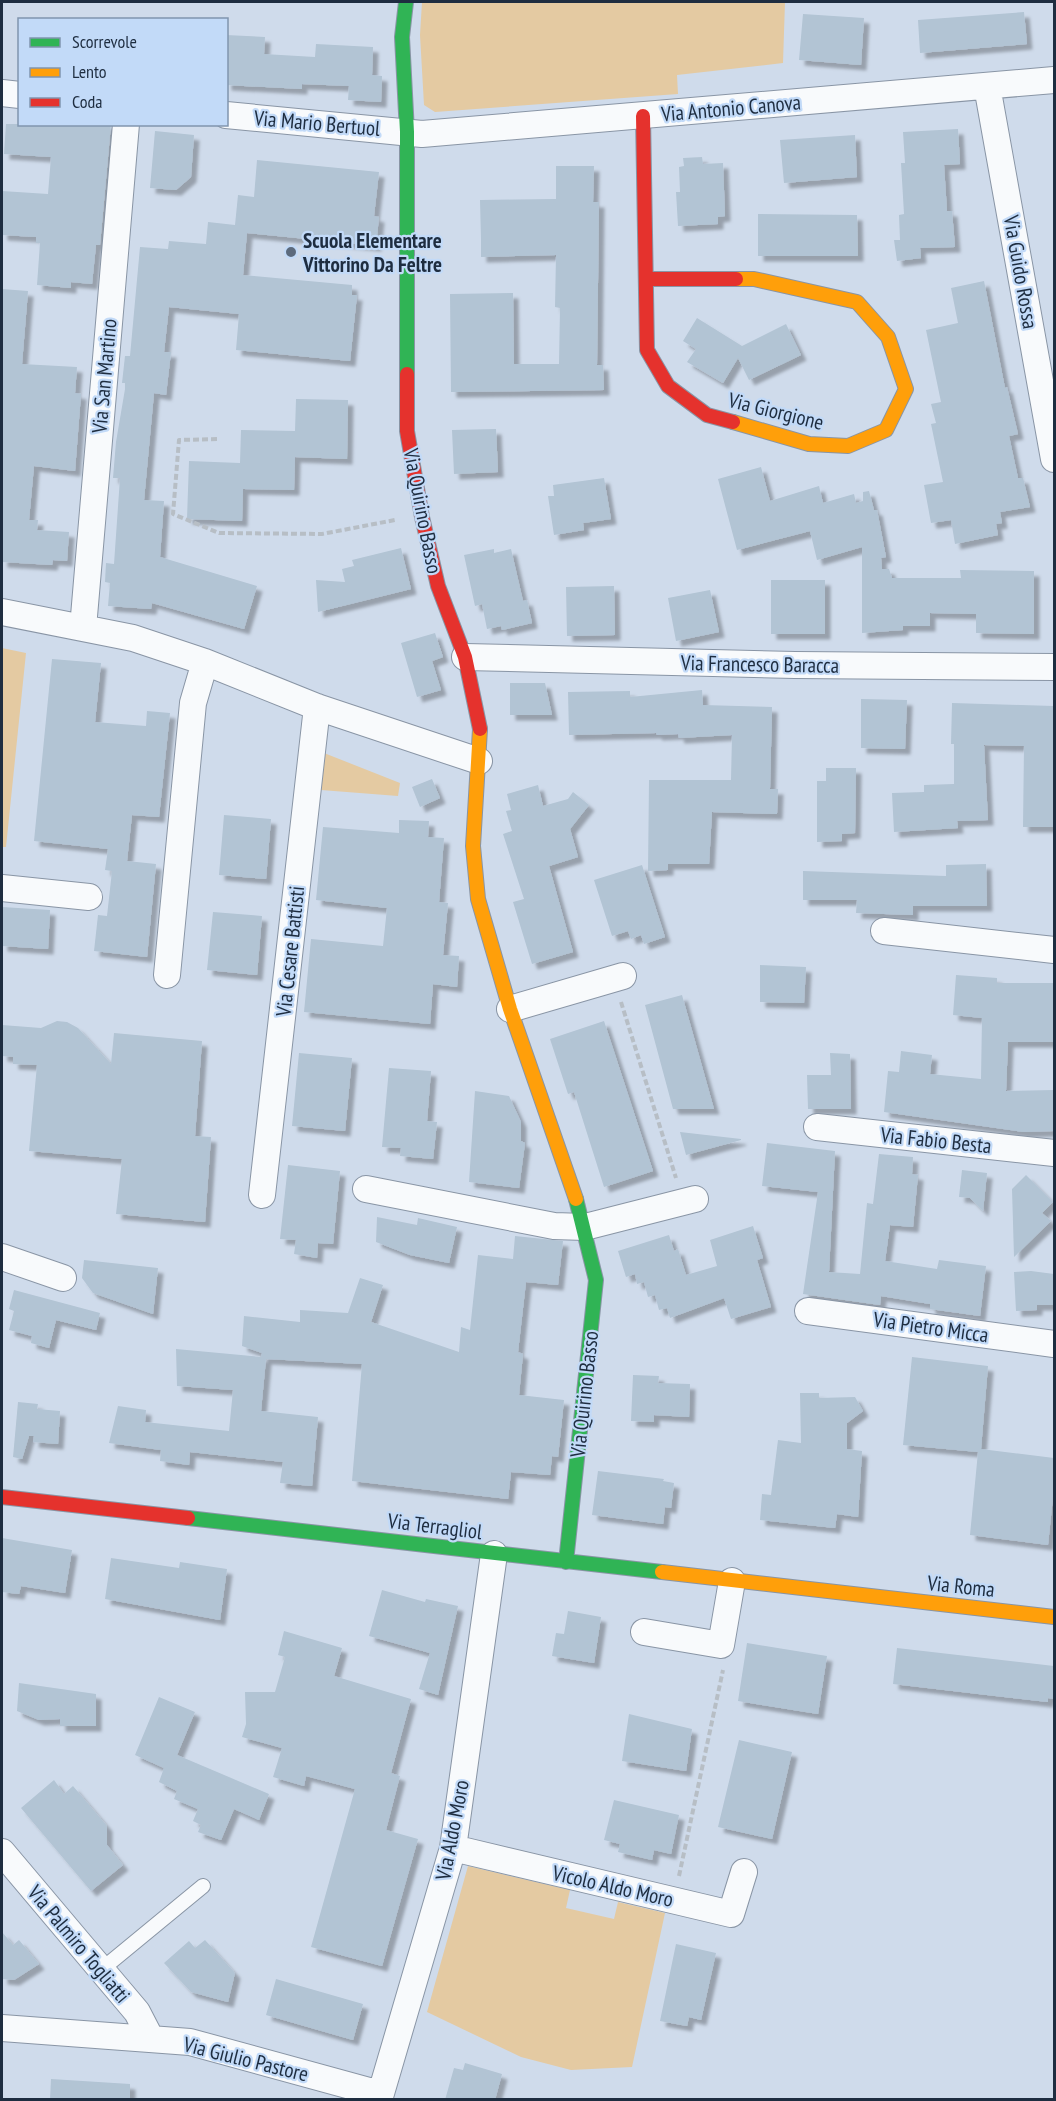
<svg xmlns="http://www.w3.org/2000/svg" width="1056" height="2101" viewBox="0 0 1056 2101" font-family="'PT Sans Narrow',sans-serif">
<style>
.green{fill:#e4caa2}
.building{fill:#b2c4d4;filter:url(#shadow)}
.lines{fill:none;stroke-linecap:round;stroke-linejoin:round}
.lane-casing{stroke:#8995a5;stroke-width:16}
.street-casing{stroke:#8995a5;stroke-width:28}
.fast-casing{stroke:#8995a5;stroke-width:16}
.slow-casing{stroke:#8995a5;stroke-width:16}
.jam-casing{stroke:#8995a5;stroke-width:16}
.path{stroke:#b7bec5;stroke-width:4;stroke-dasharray:6 3;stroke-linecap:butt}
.lane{stroke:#f8fafc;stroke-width:14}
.street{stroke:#f8fafc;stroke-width:26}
.fast{stroke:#30b455;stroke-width:14}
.slow{stroke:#ff9f0a;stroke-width:14}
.jam{stroke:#e5322d;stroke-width:14}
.poi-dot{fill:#5c6a7c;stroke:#c2daf8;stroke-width:2}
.labels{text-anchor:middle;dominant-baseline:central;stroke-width:4.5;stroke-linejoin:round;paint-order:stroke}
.street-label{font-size:21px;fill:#1e2d40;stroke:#c2daf8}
.poi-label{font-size:21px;font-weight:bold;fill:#1e2d40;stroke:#c2daf8;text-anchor:start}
</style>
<defs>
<filter id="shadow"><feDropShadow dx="5.5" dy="5.5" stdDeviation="1.5" flood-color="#0004"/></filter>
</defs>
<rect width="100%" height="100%" fill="#cfdbeb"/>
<!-- green -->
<path class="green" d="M422 2H785L783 63 677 75 678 94 435 112 424 105 420 35Z
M2 648 26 653 6 847H2Z
M324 753 400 783 398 796 321 790Z
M468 1866 570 1890 566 1908 614 1919 618 1902 665 1913 632 2067 571 2070 521 2057 427 2012Z"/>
<!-- building -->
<path class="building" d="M1024 12 1027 44 920 53 918 20Z
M803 14 864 18 861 65 799 60Z
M226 35 265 37 264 54 315 57 316 44 373 47 372 75 382 76 381 102 348 100 349 86 302 84V89L226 85Z
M6 124H111L100 245H96L92 284 71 282V288L37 285 40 243H36V237L2 235V191L48 194 51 157 4 154Z
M958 129 960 164 944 165 947 211H952L955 247 920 248 921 258 897 261 894 240H900L899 215 904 214 901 163H905L903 132Z
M155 131 194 135 191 177 176 190 150 188Z
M855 135 857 177 784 183 780 140Z
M702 157 703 164 723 163 725 216 718 217V224L678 226 676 192H680L679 167 684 166 683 158Z
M257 160 379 172 374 216 379 217 376 246 247 233 243 275 352 285V295H357L350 361 236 350 239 314 169 307 164 352H171L166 395 154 393 144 500 164 501 160 557 257 586 244 629 152 603 151 609 108 606 110 583 105 582 106 563 114 564 120 478H113L116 442 125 389V383H122L125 356H130L140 247 168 249 169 241 206 244 208 222 235 225 238 195 254 197Z
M556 166H594L593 202H599L597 365H603L604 390 451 392 450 294 513 293 514 364H559L560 308 555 307 556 255 481 257V240L480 200 556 199Z
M758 214 857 215 858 256H758Z
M984 281 1005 388 1007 387 1018 434 1009 436 1018 478H1023L1030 507 1000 512 1002 523 996 524 998 535 955 544 951 520 931 523 924 485 943 482 931 424 936 423 931 404 941 402 926 330 958 323 951 288Z
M2 289 28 291 22 364 77 367 75 393 81 394 75 471 34 466 29 520H38L37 530 69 532 67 561 53 560 52 565 2 562Z
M697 318 742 346 786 324 801 355 749 380 738 358 723 383 687 362 696 349 683 341Z
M296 399 348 400 347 459 295 457 294 490 243 489 242 521 187 519 189 461 240 463 241 430 295 431Z
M496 429 498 472 454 474 452 430Z
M761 467 770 501 819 486 823 503 854 494 856 503 863 501V492L869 491 874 510H877L886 557 881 558 882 569H889L892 578H961L960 570 1034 571V634L976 633V614L930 613V626H903V630L862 633V547L817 560 810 531 737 550 718 479Z
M604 478 611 519 583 523 584 530 554 535 548 496H554L553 485Z
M401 548 411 589 318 612 316 580 345 582 342 569 354 566 352 560Z
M494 549V553L511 549 523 601 527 600 532 623 502 630 501 626 487 629 482 604 475 606 464 555Z
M771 580H825V634H771Z
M614 586 615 635 567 636 566 587Z
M710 590 719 632 676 641 668 598Z
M435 633 443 657 432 661 441 690 417 697 401 643Z
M52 659 101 663 95 722 146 726 147 711 170 713 159 817 132 815 127 861 156 864 147 957 94 951 98 915 107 916 112 871 105 870 108 849 34 841Z
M510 683H545L552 715H510Z
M702 690 703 705 772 707 770 789H778L777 814 712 812 709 864H668V870L648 871 649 780H731L732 735 679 738 678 734 657 735 656 733 569 735 568 692 630 691V697Z
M861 699 907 700 905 749 861 748Z
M952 703 1054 706V827H1023L1024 746 984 745 988 820 957 821 958 828 894 832 892 793 924 792V785L954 784V744H951Z
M826 768H856L855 833 842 834V841L817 842V781H826Z
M432 779 440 798 420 807 412 787Z
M538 785 543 806 568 799 573 792 589 805 570 829 578 857 549 866 573 952 532 964 513 902 524 899 503 834 512 831 506 811 511 810 507 794Z
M224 815 271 819 266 879 219 875Z
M399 820 429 821 428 837 444 838 439 902 448 903 443 955 459 956 457 987 433 984 430 1024 304 1012 311 939 383 946 387 908 316 900 323 827 399 833Z
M986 864 987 906H913V915L856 913 857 900H803V871L946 876V865Z
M642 865 665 937 644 944 641 935 631 939 628 931 612 936 594 880Z
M2 907 50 910 48 949 2 946Z
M213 912 262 916 257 975 207 970Z
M760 965 806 967 804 1003 760 1002Z
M956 975 997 978V983H1054V1042H1008L1006 1091 1054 1090V1131L1024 1132 884 1112 888 1071 899 1072 901 1051 932 1055 930 1074 981 1079 982 1018 953 1015Z
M682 995 714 1109H673L645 1005Z
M57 1021 67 1022 78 1028 111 1064 114 1033 202 1041 195 1136 211 1137 205 1222 116 1214 122 1159 29 1151 37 1065 13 1064V1057L2 1056V1025L41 1028Z
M604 1021 653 1171 604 1187 574 1092 568 1094 550 1039Z
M299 1053 352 1058 345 1131 292 1126Z
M830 1053 850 1054 851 1109H808L807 1075H831Z
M389 1068 431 1071 427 1121 437 1122 433 1159 400 1156 401 1148 382 1147Z
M475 1091 509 1096 521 1122V1141L525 1143 519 1188 469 1182Z
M680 1132 741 1139V1140L686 1155Z
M767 1143 835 1151 829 1272 860 1274 867 1203 873 1204 879 1154 913 1157 912 1174 918 1175 913 1227 890 1225 885 1261 937 1269 939 1260 986 1266 980 1316 930 1309V1304L881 1296 880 1305 803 1294 818 1192 762 1186Z
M288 1165 340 1171 333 1244 318 1243 317 1258 294 1254 296 1240 280 1239Z
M962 1170 987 1173 983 1211 970 1198 959 1197Z
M1026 1175 1053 1202 1042 1213 1051 1221 1014 1257 1012 1189Z
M377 1217 417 1225 418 1218 457 1227 449 1263 410 1255 376 1242Z
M753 1226 763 1258 757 1260 771 1307 731 1319 724 1298 670 1318 667 1308 659 1310 655 1295 648 1297 644 1282 637 1284 635 1274 626 1277 618 1251 669 1235 674 1251 678 1249 686 1275 717 1266 710 1240Z
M515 1236 563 1241 558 1285 526 1282 518 1352 523 1354 519 1395 564 1400 558 1457 552 1456 550 1475 511 1472 508 1499 352 1481 362 1364 266 1359 261 1411 318 1417 312 1486 280 1483 283 1462 190 1452 189 1465 160 1461 161 1450 109 1443 118 1406 146 1410 145 1422 229 1431 233 1390 177 1386 176 1349 261 1357 262 1353 242 1346 244 1316 300 1322V1310L348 1313 360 1278 383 1285 371 1322 459 1352 461 1327 470 1330 478 1255 513 1259Z
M84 1260 158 1268 153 1314 93 1293 82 1278Z
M1031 1271 1054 1274V1305H1037V1310L1016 1311 1014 1272Z
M14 1290 100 1313 96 1330 56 1320 49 1348 31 1343 32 1336 9 1330 14 1311 9 1309Z
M912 1357 988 1366 981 1449 1054 1458V1487L1048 1545 970 1535 978 1452 903 1445Z
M633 1375 659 1376 658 1383 690 1384 689 1417 654 1415V1422L631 1421Z
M800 1393H819V1398L855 1397 863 1411 847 1423V1449L862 1451 858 1517 837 1514 835 1528 760 1520 762 1494 771 1495 778 1440 801 1443Z
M18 1402 38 1404 37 1409 60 1411 58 1444 33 1442 34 1436H29L22 1459 13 1457Z
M598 1471 664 1479 663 1481 674 1483 671 1508 665 1507 663 1524 592 1515Z
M2 1538 72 1550 65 1593 21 1586 19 1594 2 1592Z
M111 1558 179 1568 180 1562 227 1569 220 1620 105 1599Z
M382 1590 425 1602 426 1599 458 1606 438 1695 419 1689 430 1653 369 1636Z
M568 1611 601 1617 594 1663 552 1656 556 1633 564 1634Z
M284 1631 342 1648 334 1676 411 1699 391 1773 400 1776 386 1830 418 1839 382 1966 311 1947 355 1789 306 1776 304 1786 273 1777 282 1748 242 1737 246 1724 245 1692H275L285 1657 278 1655Z
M747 1643 827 1656 818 1714 738 1701Z
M897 1648 1054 1666V1699L1048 1698V1702L893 1684Z
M19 1683 96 1694V1726H60V1719L39 1720 17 1711Z
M159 1697 195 1712 177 1755 269 1794 259 1820 234 1809 221 1840 198 1832 201 1825 193 1821 198 1809 174 1799 177 1791 159 1782 164 1768 135 1755Z
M629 1714 692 1729 686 1771 622 1761Z
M739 1740 792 1752 772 1839 718 1827Z
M54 1780 64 1794 73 1786 107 1826V1845L123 1865 91 1891 21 1808Z
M614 1800 679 1815 671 1854 654 1850 652 1860 618 1852 620 1844 604 1840Z
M2 1932 13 1945 19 1940 39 1964 14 1980 2 1979Z
M205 1940 235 1973 228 2002 191 1992 164 1963 189 1941 195 1948Z
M676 1944 716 1953 701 2020 689 2017 687 2026 660 2021Z
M276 1979 363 2004 353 2040 266 2015Z
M465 2063 502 2074 495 2100H445L454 2068 463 2070Z
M51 2079 130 2084V2100H50Z"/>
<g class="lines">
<!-- lane casing -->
<g class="lane-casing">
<path id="lane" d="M101 1970 203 1886"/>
</g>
<!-- street casing -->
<g class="street-casing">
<path id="street" d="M987 86 1054 459
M2 93 20 95
M226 115 422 134 1054 80
M2 612 133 638 205 662 317 707 479 761
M83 628 126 124
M465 657 795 665 1054 667
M2 888 89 897
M884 931 1054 950
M167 975 193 703 205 662
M510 1009 623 976
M817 1127 1054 1153
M366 1189 554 1226 585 1227 695 1199
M262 1195 317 707
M2 1257 63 1278
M808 1311 1054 1344
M644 1632 721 1645 732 1581
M453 1848 731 1914 744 1872
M2 1852 137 2012 151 2039
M2 2028 190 2042 380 2094
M379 2100 453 1848 494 1554"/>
</g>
<!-- fast casing -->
<g class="fast-casing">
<path id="fast" d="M406 2 402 37 407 132V374
M188 1518 662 1572
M566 1562 596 1280 576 1199"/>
</g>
<!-- slow casing -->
<g class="slow-casing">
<path id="slow" d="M733 422 809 444 848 446 886 430 906 389 888 337 857 302 754 279H736
M480 729 473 846 478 899 510 1009 576 1199
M662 1572 1054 1617"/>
</g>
<!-- jam casing -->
<g class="jam-casing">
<path id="jam" d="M643 116 647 350 668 386 707 415 733 422
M647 279H736
M407 374V431L422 517 438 586 465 657 480 729
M2 1497 188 1518"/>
</g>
<!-- path -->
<path class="path" d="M217 439 179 440 173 514 219 533 322 534 395 520
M621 1002 676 1178
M679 1876 723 1670"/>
<!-- lane -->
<use href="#lane" class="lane"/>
<!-- street -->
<use href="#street" class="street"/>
<!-- fast -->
<use href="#fast" class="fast"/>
<!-- slow -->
<use href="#slow" class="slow"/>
<!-- jam -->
<use href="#jam" class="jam"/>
</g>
<!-- markers -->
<circle class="poi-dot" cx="291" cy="252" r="6"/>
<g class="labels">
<!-- street labels -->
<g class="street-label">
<text transform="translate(731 108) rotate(-5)">Via Antonio Canova</text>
<text transform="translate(317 123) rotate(5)">Via Mario Bertuol</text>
<text transform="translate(1021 272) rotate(80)">Via Guido Rossa</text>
<text transform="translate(104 376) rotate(-85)">Via San Martino</text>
<text transform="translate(776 411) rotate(14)">Via Giorgione</text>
<text transform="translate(423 511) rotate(79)">Via Quirino Basso</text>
<text transform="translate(760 664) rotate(1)">Via Francesco Baracca</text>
<text transform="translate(290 951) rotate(-84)">Via Cesare Battisti</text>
<text transform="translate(936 1140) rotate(6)">Via Fabio Besta</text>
<text transform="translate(931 1327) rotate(8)">Via Pietro Micca</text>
<text transform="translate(584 1394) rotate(-84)">Via Quirino Basso</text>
<text transform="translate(435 1526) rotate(7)">Via Terragliol</text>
<text transform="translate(961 1586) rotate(6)">Via Roma</text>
<text transform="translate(452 1830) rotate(-79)">Via Aldo Moro</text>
<text transform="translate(613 1886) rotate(13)">Vicolo Aldo Moro</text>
<text transform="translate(79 1944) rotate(50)">Via Palmiro Togliatti</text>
<text transform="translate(246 2059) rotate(14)">Via Giulio Pastore</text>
</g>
<!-- poi labels -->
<g class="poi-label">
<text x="303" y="240">Scuola Elementare<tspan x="303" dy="24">Vittorino Da Feltre</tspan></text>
</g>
</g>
<!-- border -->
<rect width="1056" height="2101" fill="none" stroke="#1e2d40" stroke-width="6"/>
<!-- legend -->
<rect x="18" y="18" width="210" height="108" fill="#c2daf8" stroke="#8095ae" stroke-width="1.5"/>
<rect x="30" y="38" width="30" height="9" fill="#30b455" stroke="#8095ae" stroke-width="1.5"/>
<text x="72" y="48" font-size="18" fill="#1e2d40">Scorrevole</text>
<rect x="30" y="68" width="30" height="9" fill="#ff9f0a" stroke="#8095ae" stroke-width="1.5"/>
<text x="72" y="78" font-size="18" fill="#1e2d40">Lento</text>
<rect x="30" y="98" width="30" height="9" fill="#e5322d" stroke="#8095ae" stroke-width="1.5"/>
<text x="72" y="108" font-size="18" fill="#1e2d40">Coda</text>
</svg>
